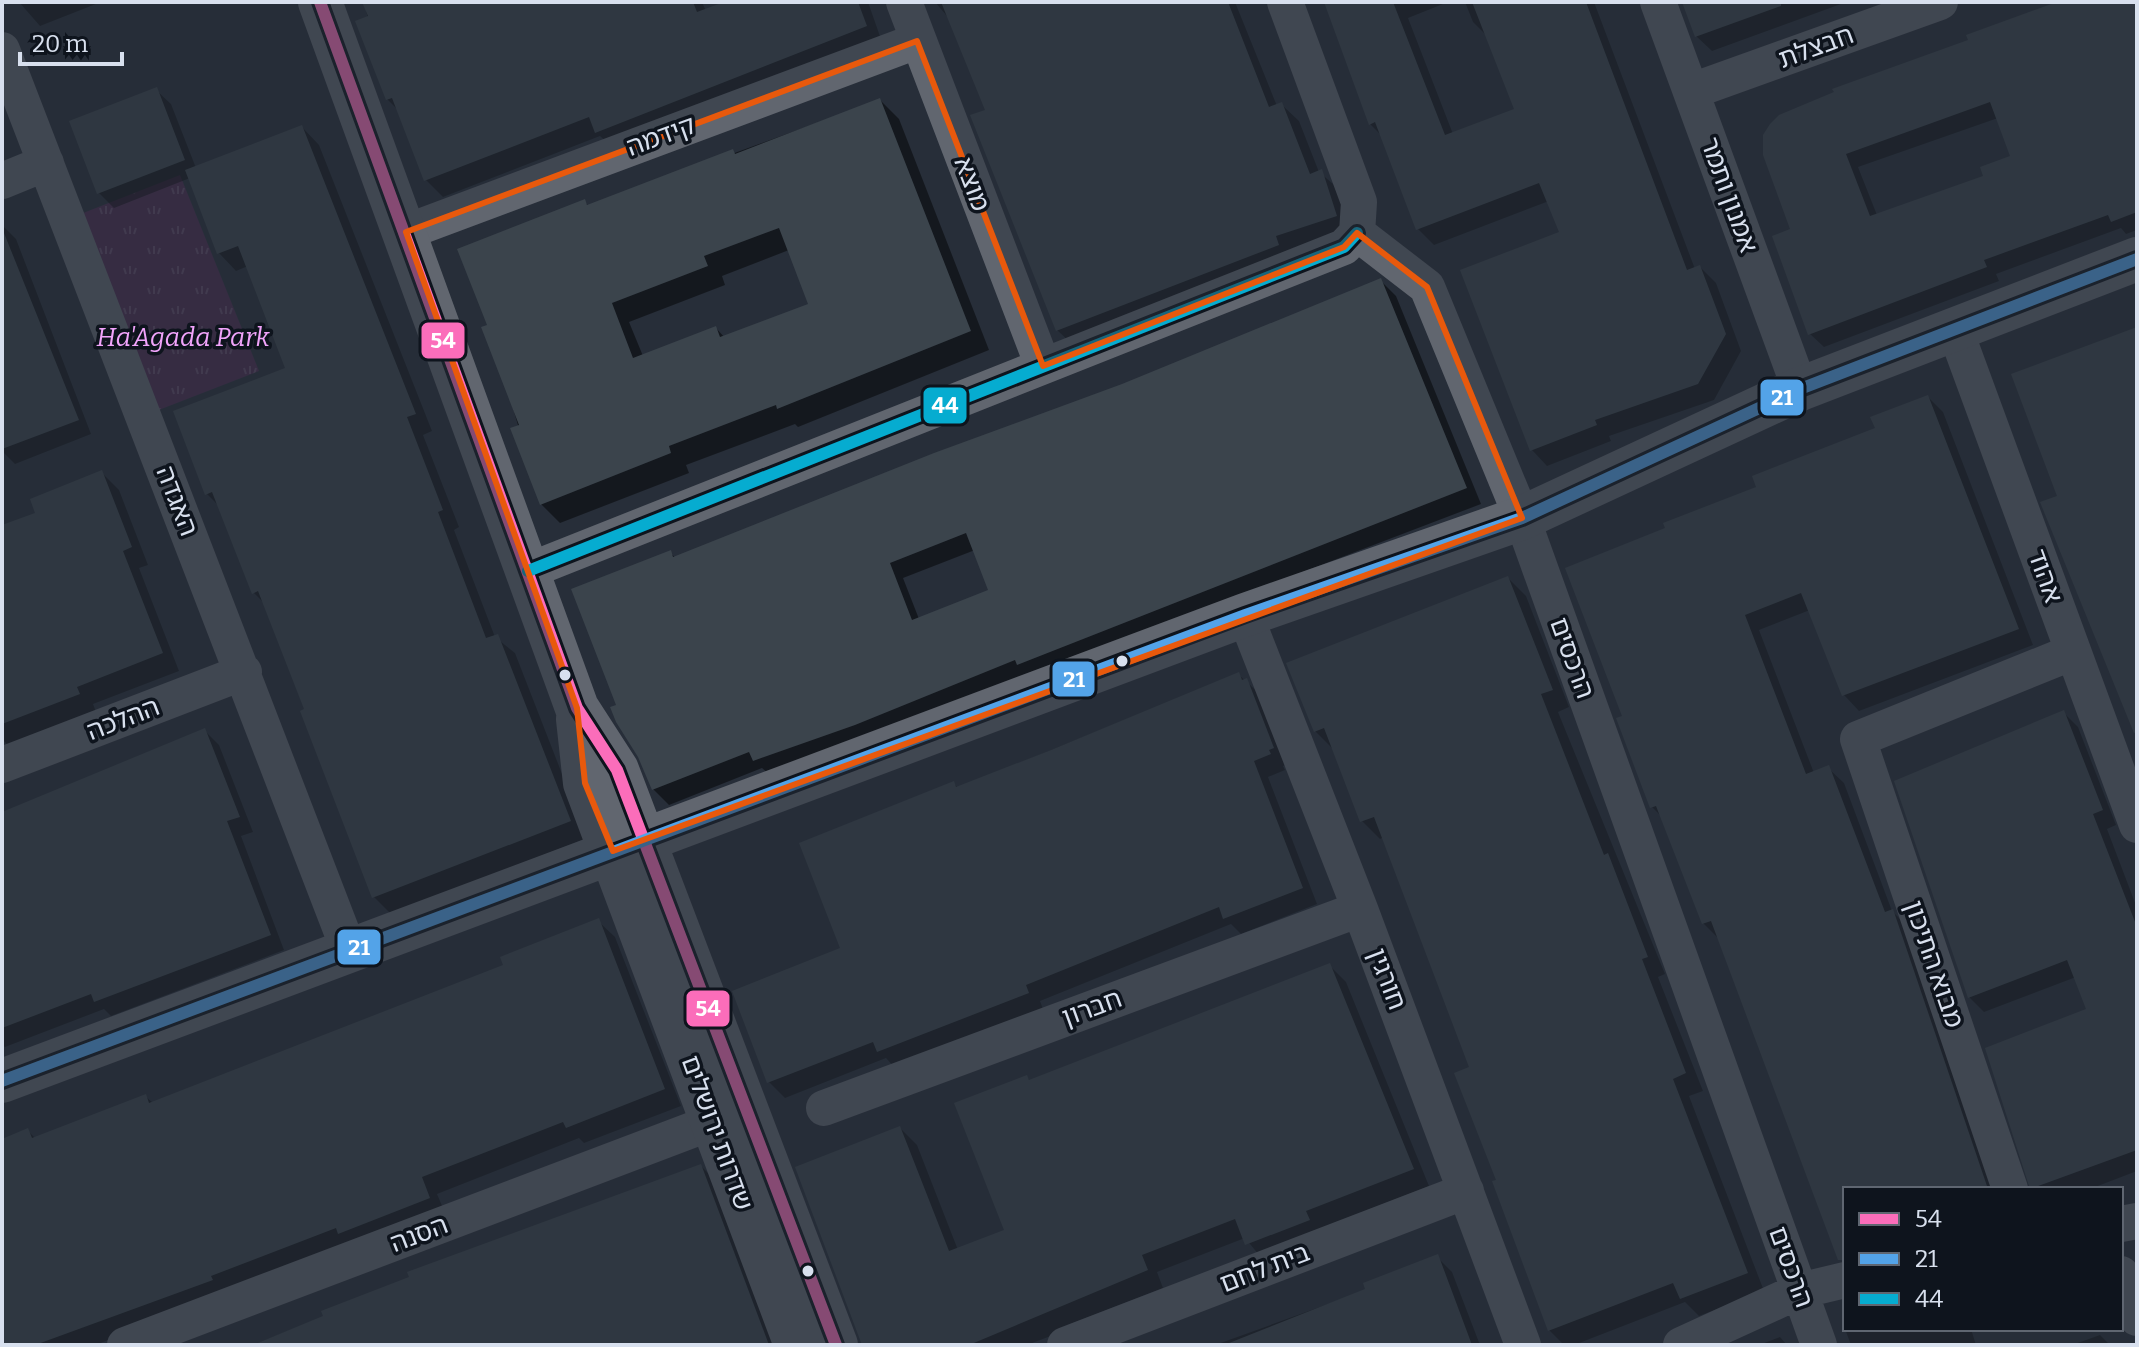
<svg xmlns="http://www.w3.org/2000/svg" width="2139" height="1347" viewBox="0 0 2139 1347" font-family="Bitter,'Noto Sans Hebrew',serif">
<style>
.grass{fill:url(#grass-tufts)}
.shadow{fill:#0007;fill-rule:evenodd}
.building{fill:#3b444c;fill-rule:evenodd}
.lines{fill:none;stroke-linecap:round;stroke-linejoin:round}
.minor{stroke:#61666f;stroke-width:36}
.tertiary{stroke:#61666f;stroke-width:44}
.bus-1-casing{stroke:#0e141d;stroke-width:18}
.bus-2-casing{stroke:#0e141d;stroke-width:18}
.bus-3-casing{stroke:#0e141d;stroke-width:18}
.bus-1{stroke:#fb6dba;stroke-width:12}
.bus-2{stroke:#53a3e8;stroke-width:12}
.bus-3{stroke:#06acd0;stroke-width:12}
.marked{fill:none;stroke:#e8590c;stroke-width:6;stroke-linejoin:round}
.bus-dot{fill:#d8e0ee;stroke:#0e141d;stroke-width:3}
.labels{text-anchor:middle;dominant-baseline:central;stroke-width:7;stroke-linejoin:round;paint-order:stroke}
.street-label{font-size:26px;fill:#d8e0ee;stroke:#0e141d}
.park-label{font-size:26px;font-style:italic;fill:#f1a4fb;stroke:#0e141d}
.line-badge{stroke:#0e141d;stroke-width:3}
.badge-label{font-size:22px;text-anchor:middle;font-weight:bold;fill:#fff}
</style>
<defs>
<pattern id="grass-tufts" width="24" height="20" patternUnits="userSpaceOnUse" patternTransform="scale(2)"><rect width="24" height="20" fill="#492c4f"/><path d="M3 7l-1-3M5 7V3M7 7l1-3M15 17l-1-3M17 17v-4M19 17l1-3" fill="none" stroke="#624a69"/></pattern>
</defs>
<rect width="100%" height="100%" fill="#272e39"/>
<!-- grass -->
<path class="grass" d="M180 175 259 371 151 413 73 217Z"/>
<!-- shadow -->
<path class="shadow" d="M19 2H101L40 26Z
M364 2H702L706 11 730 2H868L882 42 613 148 600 136 443 197 426 180 399 111 387 99Z
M935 2H1235L1277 106 1281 104 1299 121 1319 172 1339 189 1353 233 1075 347 1057 330 988 111 952 22Z
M1325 2H1448L1408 18 1453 134 1517 110 1489 38 1473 22 1465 2H1594L1695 269 1700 267 1716 283 1741 351 1714 400 1609 436 1611 441 1547 466 1532 450 1561 233 1549 201 1434 245 1418 229 1382 136 1370 124Z
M1684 2H1840L1841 4 1712 51 1696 36Z
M2063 2H2137V230L2126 234 2121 228 1996 274 1999 281 1824 347 1810 334 1793 230 1765 155 1970 41ZM1998 118 2012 157 1985 177 1877 215 1858 167Z
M156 90 171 104 196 168 302 127 319 145 432 431 423 435 459 527 454 530 495 637 515 653 587 838 391 914 374 897 266 605 254 593 220 507 207 494 287 369 248 266 236 271 219 253 190 178 114 208 99 193Z
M880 100 899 119 989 350 798 427 795 424 686 465 689 473 560 523 541 504 489 326 584 202 589 206ZM789 250 811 305 725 338 716 328 643 356 629 322 725 285 722 276Z
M2 225 16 239 91 434 15 464 2 451Z
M1381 281 1396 296 1481 504 770 775 762 768 669 805 653 789 619 706 670 553 676 558 1122 386ZM975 550 991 591 919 619 903 578Z
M1928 397 1943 412 2033 645 1859 711 1844 695 1810 610 1759 630 1814 773 1828 768 1844 783 1892 911 1908 927 1997 1189H1845V1256L1835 1245 1719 939 1703 923 1662 817 1652 807 1624 717 1667 530 1877 429Z
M102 473 119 490 148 565 139 568 179 671 93 704 96 712 8 745 2 739V527L38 514Z
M1508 578 1526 596 1569 707 1558 712 1665 974 1658 977 1703 1091 1689 1096 1764 1291 1699 1316 1685 1302 1574 1345H1564L1549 1330 1499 1181 1471 1068 1384 837 1380 839 1362 821 1333 749 1315 731Z
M1238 674 1262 696 1289 764 1283 766 1285 770 1268 777 1317 904 1241 934 1231 924 1040 1001 1043 1009 894 1067 886 1058 785 1098 769 1082 843 950 954 784 958 788Z
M2063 712 2078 727 2116 825 2107 829 2137 908V1171L2090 1189H2041L2031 1179 2089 1010 2076 977 1984 1012 1969 997Z
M204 730 219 745 253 832 241 836 284 950 111 1016 104 1009 5 1047 2 1045V835Z
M598 921 615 937 681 1106 584 1143 579 1138 437 1194 446 1215 95 1345H2V1141L28 1131 36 1139 145 1096 153 1103 506 966Z
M1329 965 1346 982 1429 1186 1322 1228 1264 1261 1245 1238 1157 1272 1163 1288 1068 1325 1069 1329 1027 1345H864L900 1128 917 1145 958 1250 1006 1231 1027 1077 1031 1082Z
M701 1166 716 1181 777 1345H253Z
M1437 1257 1452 1272 1480 1345H1215L1367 1290Z
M1845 1329H1971L1976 1345H1851Z
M2100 1335 2110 1345H2072Z
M1780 1337 1787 1345H1759Z"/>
<!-- building -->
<path class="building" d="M362 2H693L697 12 724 2H858L867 26 595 133 589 117 424 181 392 98 386 100 355 21 368 16Z
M941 2H1228L1269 107 1282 102 1310 174 1322 169 1337 216 1276 236 1279 245 1056 331 970 115 985 110Z
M1324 2H1393L1445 135 1514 109 1472 2H1586L1687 270 1700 265 1726 334 1698 384 1595 420 1597 425 1530 451 1460 270 1559 232 1539 183 1416 230 1375 122 1369 125Z
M1682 2H1781V6L1695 37Z
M2057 2H2137V212L2111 222 2108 215 1984 260 1987 267 1808 335 1772 236 1790 229 1763 155V135L1770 124 1779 115 1834 92 1832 89 1968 40 1966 35ZM1990 102 2010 156 1980 167 1983 176 1870 216 1846 154Z
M157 87 185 160 97 194 69 121Z
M880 98 971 331 777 409 776 405 669 446 671 453 540 505 510 428 519 425 481 327 487 325 457 249 585 199 587 205 733 149 735 154ZM779 228 808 304 720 337 716 326 633 358 612 303 708 266 704 256Z
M302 125 416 414 407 417 443 510 438 512 486 638 498 634 571 821 372 898 300 711 304 709 258 591 252 594 212 492 205 495 173 411 285 368 238 246 217 254 185 170Z
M2 228 79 420 2 449Z
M1381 278 1467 488 1017 665 1015 660 855 725 753 761 749 752 652 790 638 757 616 722 610 707 616 705 571 589 671 550 673 557 934 453 1122 384ZM966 533 988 590 912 620 890 563Z
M2137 327V732L2134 733 2040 502 2057 496 2011 374Z
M1928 395 2019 629 1842 696 1801 593 1745 615 1806 774 1829 765 1885 912 1893 909 1988 1189H1845V1260H1838L1711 921 1702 924 1656 806 1650 808 1616 718 1622 716 1565 568 1665 528 1663 523 1756 487 1752 476 1875 428 1870 417Z
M102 470 132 547 123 551 163 653 77 687 80 694 2 724V525L35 513 30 499Z
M1508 576 1553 690 1541 694 1604 855 1608 853 1648 957 1642 959 1686 1073 1673 1079 1748 1273 1680 1299 1673 1283 1548 1331 1492 1181 1496 1180 1454 1073 1469 1067 1374 817 1360 822 1324 728 1314 732 1286 663Z
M1239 672 1242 680 1247 678 1274 748 1269 750 1271 754 1254 761 1303 888 1223 919 1219 907 1026 985 1029 993 877 1052 873 1042 767 1083 732 991 840 948 799 843 954 781 956 787 1051 750Z
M2064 710 2103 810 2093 814 2137 927V1150L2030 1189 1985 1048 2086 1009 2067 960 1968 998 1894 781Z
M205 728 240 817 227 821 271 935 94 1002 91 994 2 1028V812Z
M599 918 665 1089 566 1128 563 1122 422 1177 430 1198 338 1234 336 1228 211 1276 213 1280 35 1345H2V1139L28 1128 32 1138 146 1094 149 1103 503 965 500 957Z
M1330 963 1414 1169 1306 1211 1310 1220 1245 1245 1235 1219 1142 1255 1148 1270 969 1345H862L795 1167 900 1126 949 1251 1004 1230 954 1103 1027 1075 1029 1080Z
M701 1164 769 1345H253L323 1316 321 1311 409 1277 407 1272Z
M1438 1254 1472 1345H1224L1365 1289 1363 1283Z"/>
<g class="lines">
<!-- minor -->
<path class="minor" d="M904 2 1043 366
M1285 2 1359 202 1357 233 1427 287 1522 518 1819 1345
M1658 2 1800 389
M2 50 350 953
M1692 91 1940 2
M2 181 46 163
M406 232 917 41
M1954 327 2137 825
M528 571 1344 247 1357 233
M1245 615 1360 909 1523 1345
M2 765 244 672
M824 1108 1360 909
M2010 1189 1858 739 2073 652
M2121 1224 2137 1221
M2121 1274 2137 1318
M125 1345 713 1122
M1065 1345 1466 1191
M1681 1345 1799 1291 1845 1280"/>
<!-- tertiary -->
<path class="tertiary" d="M320 2 577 708 617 770 836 1345
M578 719 585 783 796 1345
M2 1081 1245 615 1522 518 1800 389 2137 259"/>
<!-- bus-1 casing -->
<g class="bus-1-casing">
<path id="bus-1" d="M320 2 577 708 617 770 836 1345"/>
</g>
<!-- bus-2 casing -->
<g class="bus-2-casing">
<path id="bus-2" d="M2 1081 1245 615 1522 518 1800 389 2137 259"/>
</g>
<!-- bus-3 casing -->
<g class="bus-3-casing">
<path id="bus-3" d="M528 571 1344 247 1357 233"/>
</g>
<!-- bus-1 -->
<use href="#bus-1" class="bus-1"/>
<!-- bus-2 -->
<use href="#bus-2" class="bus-2"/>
<!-- bus-3 -->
<use href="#bus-3" class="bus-3"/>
</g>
<!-- marked area -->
<path d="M0 0H2139V1347H0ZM917 41 1043 366 1344 247 1357 233 1427 287 1522 518 613 851 585 783 577 708 406 232Z" fill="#272e39" fill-opacity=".55" fill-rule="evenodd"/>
<path class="marked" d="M917 41 1043 366 1344 247 1357 233 1427 287 1522 518 613 851 585 783 577 708 406 232Z"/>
<!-- markers -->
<g class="bus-dot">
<circle cx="1122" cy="661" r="7"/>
<circle cx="565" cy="675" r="7"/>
<circle cx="808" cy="1271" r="7"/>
</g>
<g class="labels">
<!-- street labels -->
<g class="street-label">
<text transform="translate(1816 47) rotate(-20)">חבצלת</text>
<text transform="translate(661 136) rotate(-20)">קידמה</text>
<text transform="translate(972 184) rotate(69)">מוצא</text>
<text transform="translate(1729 195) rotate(70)">אמנון ותמר</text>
<text transform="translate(177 501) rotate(69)">האגדה</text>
<text transform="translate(2045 576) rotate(70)">אהוד</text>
<text transform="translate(1572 658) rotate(70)">הרכסים</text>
<text transform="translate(123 719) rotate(-21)">ההלכה</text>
<text transform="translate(1934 964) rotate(71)">מבוא התיכון</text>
<text transform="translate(1387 979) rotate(69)">חורגין</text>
<text transform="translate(1092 1008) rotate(-20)">חברון</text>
<text transform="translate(717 1133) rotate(70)">שדרות ירושלים</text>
<text transform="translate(419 1234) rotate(-21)">הסנה</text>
<text transform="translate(1791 1267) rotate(70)">הרכסים</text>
<text transform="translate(1265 1268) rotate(-21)">בית לחם</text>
</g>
<!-- park labels -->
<g class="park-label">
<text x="183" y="337">Ha'Agada Park</text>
</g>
</g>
<g class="line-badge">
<rect x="420" y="321" width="46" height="39" rx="8" fill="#fb6dba"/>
<rect x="1759" y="378" width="46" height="39" rx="8" fill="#53a3e8"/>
<rect x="922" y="386" width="46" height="39" rx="8" fill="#06acd0"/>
<rect x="1051" y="660" width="45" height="38" rx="8" fill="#53a3e8"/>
<rect x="336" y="928" width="46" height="38" rx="8" fill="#53a3e8"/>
<rect x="685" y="989" width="46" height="39" rx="8" fill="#fb6dba"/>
</g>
<g class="badge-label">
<text x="443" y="348">54</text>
<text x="1782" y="405">21</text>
<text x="945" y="413">44</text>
<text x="1074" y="687">21</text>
<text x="359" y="955">21</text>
<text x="708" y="1016">54</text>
</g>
<!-- border -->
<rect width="2139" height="1347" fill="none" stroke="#d8e0ee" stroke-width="8"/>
<!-- legend -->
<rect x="1843" y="1187" width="280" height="144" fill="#0e141d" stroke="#5f6671" stroke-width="2"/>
<rect x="1859" y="1213" width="40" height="12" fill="#fb6dba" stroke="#5f6671" stroke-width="2"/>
<text x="1915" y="1227" font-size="24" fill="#d8e0ee">54</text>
<rect x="1859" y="1253" width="40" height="12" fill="#53a3e8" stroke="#5f6671" stroke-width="2"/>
<text x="1915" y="1267" font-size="24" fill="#d8e0ee">21</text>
<rect x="1859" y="1293" width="40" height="12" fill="#06acd0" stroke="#5f6671" stroke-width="2"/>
<text x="1915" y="1307" font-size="24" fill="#d8e0ee">44</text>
<!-- scale -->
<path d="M20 52v12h102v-12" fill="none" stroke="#d8e0ee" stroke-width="4"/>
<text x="32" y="52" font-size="24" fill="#d8e0ee" stroke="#0e141d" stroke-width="6" paint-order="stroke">20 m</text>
</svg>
